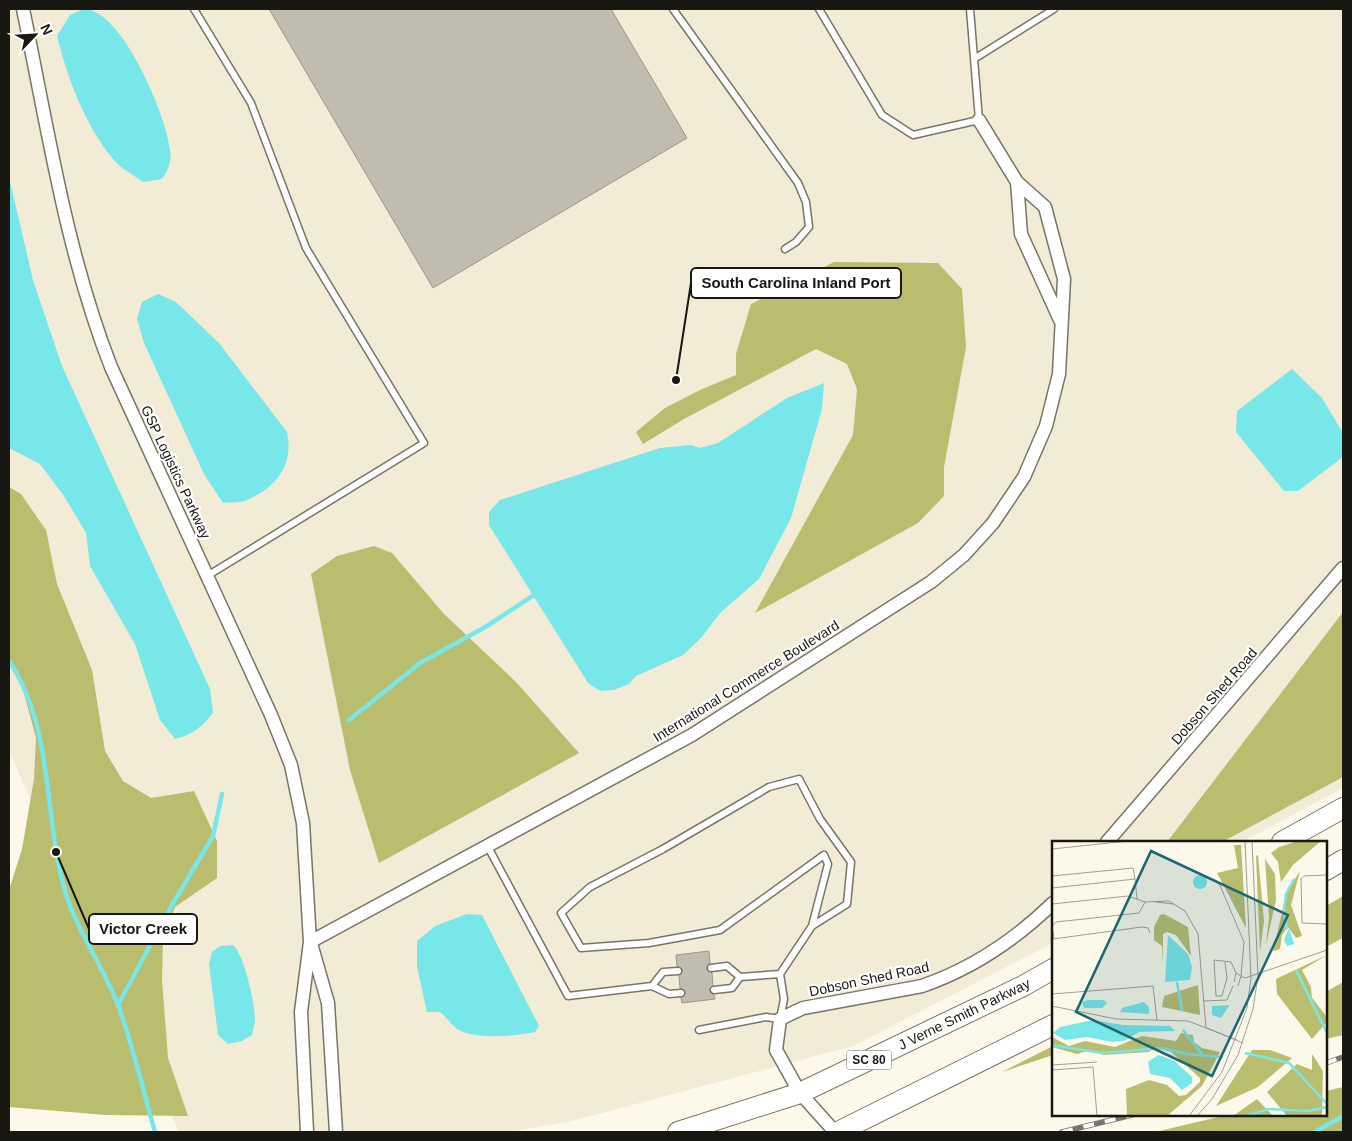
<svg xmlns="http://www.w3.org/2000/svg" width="1352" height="1141" viewBox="0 0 1352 1141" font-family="Helvetica,sans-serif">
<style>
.built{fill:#f2ebd6}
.forest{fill:#babd6e}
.water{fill:#78e7e9}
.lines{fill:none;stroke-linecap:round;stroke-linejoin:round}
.stream{stroke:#78e7e9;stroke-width:4.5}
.building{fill:#c0bcaf;stroke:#9b978a}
.lane-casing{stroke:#787468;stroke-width:9}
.street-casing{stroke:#787468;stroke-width:15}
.primary-casing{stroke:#787468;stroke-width:22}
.lane{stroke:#fff;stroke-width:6}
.street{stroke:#fff;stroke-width:12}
.primary{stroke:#fff;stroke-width:20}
.rail-casing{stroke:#78756d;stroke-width:5.5}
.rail{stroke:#fff;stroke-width:4;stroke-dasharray:11;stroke-linecap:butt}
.labels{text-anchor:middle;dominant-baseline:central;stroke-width:4.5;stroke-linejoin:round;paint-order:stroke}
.shield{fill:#fff;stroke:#5d5d59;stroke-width:1}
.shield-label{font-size:12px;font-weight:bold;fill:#181712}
.street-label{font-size:14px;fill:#181712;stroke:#fff}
.inset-river{fill:none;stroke:#78e7e9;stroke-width:2.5}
.inset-road{fill:none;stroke:#a19e94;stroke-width:1}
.view{fill:#1b686f;fill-opacity:0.15;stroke:#1b686f;stroke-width:2.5}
.inset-edge{fill:none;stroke:#181712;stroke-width:2.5}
.leader{fill:none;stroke:#181712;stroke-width:2}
.callout-dot{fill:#181712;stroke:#fff;stroke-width:2}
.callout{fill:#fff;stroke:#181712;stroke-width:2}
.callout-label{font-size:15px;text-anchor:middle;font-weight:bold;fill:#181712}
</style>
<rect width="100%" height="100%" fill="#fcf8ea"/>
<!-- built -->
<path class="built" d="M9 9H1343V788L1242 842H1053V943L853 1046 572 1121 508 1132H179L9 751Z"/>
<!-- forest -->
<path class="forest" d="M834 262 938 263 962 289 966 347 944 467V496L918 523 755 613 853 435 857 389 847 364 816 349 684 419 643 444 636 432 665 408 700 390 736 375V354L751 304Z
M9 487 21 494 46 530 57 584 92 670 105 751 123 781 151 798 194 791 217 841V878L175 907 163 937 162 980 168 1058 188 1116 106 1115 9 1107V890L22 849 34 779 36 738 18 671 9 660Z
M374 546 392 553 444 614 516 682 579 753 379 863 350 770 311 574 337 556Z
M1343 612V777L1222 842H1167Z
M1343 896V938L1326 947V906Z
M1343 982V1035L1326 1039V992Z
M1053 1046V1055L1002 1072Z
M1343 1087V1132H1155L1227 1115H1326V1091Z"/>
<!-- water -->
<path class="water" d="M84 9C122 9 167 117 170 150 172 162 168 170 162 179L143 182C134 175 120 168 113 159 84 123 68 79 57 36L70 15Z
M9 177 33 280 62 366 210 689 213 713C202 727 192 735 175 739L160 720 135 644 90 566 86 533 64 496 40 464 9 448Z
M158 294 176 302 219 343 287 432C294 464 277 487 247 500 240 503 230 502 223 503L204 474 144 343 137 319 142 302Z
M1292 369 1322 398 1343 433V457L1298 491H1284L1236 432 1237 411Z
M824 383 822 409 791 518 759 579 721 612 701 638 683 655 636 676 629 684 614 690 600 691 588 683 489 525V512L500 500 660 448 691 445 700 448 718 443 787 398Z
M467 914 482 915 539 1026 535 1032C516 1036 473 1040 457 1029 451 1024 446 1017 440 1012H427L417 967V941L435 926Z
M233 945C244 954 255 1004 255 1019 255 1024 253 1030 252 1035L242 1041 228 1044 218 1035 209 964 212 952 220 946Z"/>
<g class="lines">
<!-- stream -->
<path class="stream" d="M9 661C55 730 43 816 65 891 77 931 103 966 118 1005 133 1046 143 1090 155 1132
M349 720 420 663 487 626 534 595
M118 1005 172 905 213 836 222 794
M1315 1132 1343 1116"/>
</g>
<!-- building -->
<path class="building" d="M269 9H611L687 138 433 288Z
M709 951 710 963 706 968 712 973 713 985 709 990 714 995 715 999 682 1003 681 998 686 992 680 988 679 976 683 970 677 966 676 955Z"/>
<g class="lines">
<!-- lane casing -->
<g class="lane-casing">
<path id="lane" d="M194 9 251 103 306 248 424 443 207 576
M673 9 798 183 806 202 809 227 796 242 785 249
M819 9 882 115 913 135 979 120 970 9
M974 59 1054 9
M488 847 568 996 652 986 669 994 681 993
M711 968 727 966 740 977 780 974 812 926 847 904 851 862 820 819 799 779 769 787 663 849 590 887 561 913 581 948 649 943 720 930 824 855 828 864 812 926
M652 986 663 972 678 971
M714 990 732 988 740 977
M699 1030 766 1017 780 1019 784 999 780 974"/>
</g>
<!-- street casing -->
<g class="street-casing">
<path id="street" d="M23 9C48 129 66 252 111 367L271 715 291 765 303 823 310 942 301 1012 307 1132
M1017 182 1021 234 1060 320
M1107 842 1343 568
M310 942 692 735 931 582 964 555 993 523 1024 477 1046 426 1059 374 1064 279 1045 207 1017 182 979 120
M312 947 328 1003 336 1132
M835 1132 800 1093 776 1050 780 1019 803 1008 922 986C971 969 1016 939 1053 903"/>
</g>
<!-- primary casing -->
<g class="primary-casing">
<path id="primary" d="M1282 842 1343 808
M1326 870 1343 860
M678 1132 800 1093 1023 986 1053 969
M838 1132 1053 1025"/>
</g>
<!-- lane -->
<use href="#lane" class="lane"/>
<!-- street -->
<use href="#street" class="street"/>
<!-- primary -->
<use href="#primary" class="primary"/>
<!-- rail casing -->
<g class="rail-casing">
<path id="rail" d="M1326 1063 1343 1057
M1062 1132 1132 1115"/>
</g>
<!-- rail -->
<use href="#rail" class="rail"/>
</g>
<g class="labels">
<!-- shield labels -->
<rect class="shield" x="846.5" y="1050.5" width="45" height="19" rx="4"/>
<g class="shield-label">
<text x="869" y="1060">SC 80</text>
</g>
<!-- street labels -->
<g class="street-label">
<text transform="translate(176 472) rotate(65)">GSP Logistics Parkway</text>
<text transform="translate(746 681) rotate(-32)">International Commerce Boulevard</text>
<text transform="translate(1214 696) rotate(-49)">Dobson Shed Road</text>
<text transform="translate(869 979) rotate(-12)">Dobson Shed Road</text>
<text transform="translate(964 1014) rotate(-26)">J Verne Smith Parkway</text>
</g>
</g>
<!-- overview -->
<g transform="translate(1052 841)">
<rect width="275" height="275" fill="#fcf8ea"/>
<path d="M246 0H269L241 24 229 41 226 21 219 12 227 6ZM182 4H189L194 87 165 32 186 27ZM206 14 212 80 208 111 204 15ZM213 18 223 33 224 59 214 104 217 76ZM248 30 239 64 250 95 244 97 236 86 230 94 228 108 221 110 235 50ZM112 73 136 86 139 115 124 94 115 91 111 93V120L110 105 102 99V86L108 74ZM275 114 250 129 259 146 260 157 275 176V181L260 198 225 153 224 138ZM146 144 148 174 110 166 112 155ZM129 192 141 194 142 201 150 207 168 211 150 245 115 275H75L74 248 97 239 115 244 127 255 134 254 148 241V237L119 211 105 207 96 211 51 214 39 209 25 213 0 206V196L17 205 33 200 63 206 90 195 124 200ZM200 209H218L240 217 206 246 164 265ZM260 213 271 230 270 275H235L215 251 245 223 260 229ZM205 258 221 275H181Z" fill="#babd6e"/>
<path d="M141 41a7 7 0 1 1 14 0a7 7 0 1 1-14 0ZM237 87 242 103 235 105 232 99ZM116 94 136 113 140 126 138 139 113 141ZM36 159H52L55 162 50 167H32L30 161ZM92 161 97 166V173L68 171 70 167ZM160 165 177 164V165L169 177 160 174ZM41 179 71 184 118 185 123 190 87 191 72 200 60 201 35 196 13 199 1 192 8 186ZM106 214 121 219 140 236V242L130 249 118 237 98 233 96 221Z" fill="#78e7e9"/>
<path class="inset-river" d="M235 88 232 69 234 53 242 38M244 129 275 192M125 141 130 170M131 189 150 213M0 204 50 212 111 207 134 213 171 216M193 212 237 222 275 263M195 275 216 268 256 270 275 266"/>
<path class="inset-road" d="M0 8 76 0M275 34 252 35 249 38 250 82 275 83M0 35 81 27 83 38M167 42 192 101 189 135 193 137 275 109M0 47 83 38 85 58M104 61 121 63M0 63 76 55 93 61 117 60 133 70 146 93 154 187M1 98 90 86 96 87 98 92M2 98 0 85 4 81 87 72 93 61M173 121 175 137 170 155H164L162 119 179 121 184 132 182 141M184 132 189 135 186 145M0 153 101 145 105 179M152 160 175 159 181 145M0 165 64 178 136 180 185 199M155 187 191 202M0 224 45 221M0 229 41 226 45 275M137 275 170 231 195 167 199 137 193 0M145 275 160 258 186 214 201 168 206 135 200 0"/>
<path class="view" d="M99 10 236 74 160 235 24 171Z"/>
<rect width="275" height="275" class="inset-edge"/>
</g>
<!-- callouts -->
<path class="leader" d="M676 380L691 283M56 852L89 929"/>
<g class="callout-dot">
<circle cx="676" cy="380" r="5"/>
<circle cx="56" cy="852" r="5"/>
</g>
<g class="callout">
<rect x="691" y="268" width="210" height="30" rx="5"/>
<rect x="89" y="914" width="108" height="30" rx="5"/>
</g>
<g class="callout-label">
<text x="796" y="288">South Carolina Inland Port</text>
<text x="143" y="934">Victor Creek</text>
</g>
<!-- border -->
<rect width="1352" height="1141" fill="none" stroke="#181712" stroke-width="20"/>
<!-- north arrow -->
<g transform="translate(35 35) rotate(65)" stroke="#ffffff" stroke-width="4" paint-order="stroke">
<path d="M0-4L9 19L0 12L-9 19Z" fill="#181712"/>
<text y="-8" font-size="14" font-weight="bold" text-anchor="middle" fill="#181712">N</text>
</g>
</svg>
